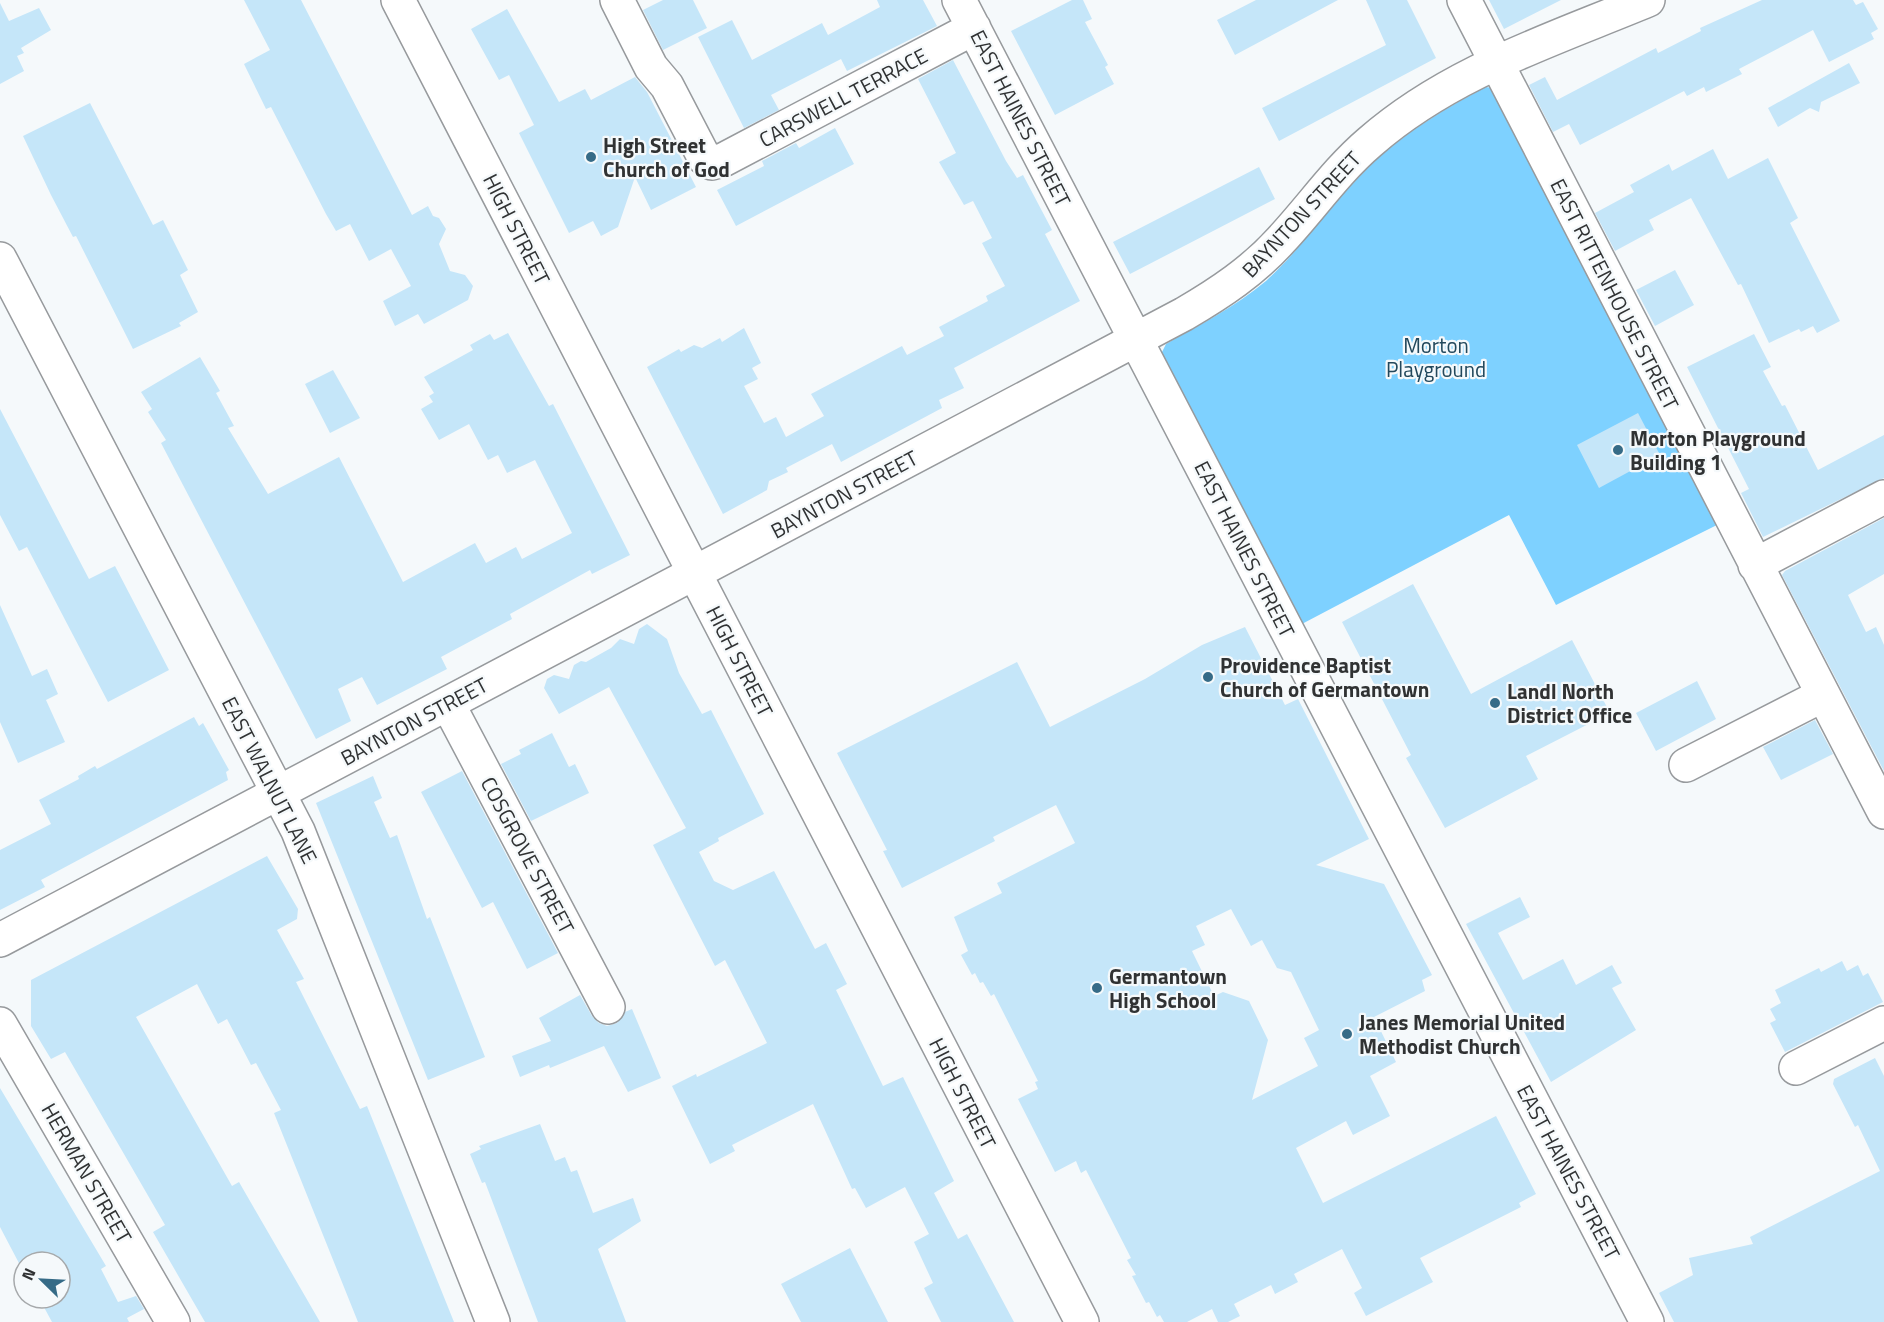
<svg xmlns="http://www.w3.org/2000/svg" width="1884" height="1322" viewBox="0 0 1884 1322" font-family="'Titillium Web',sans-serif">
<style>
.green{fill:#7ed1ff}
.building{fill:#c5e6f9;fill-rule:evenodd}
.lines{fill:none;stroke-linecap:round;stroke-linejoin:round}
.minor-casing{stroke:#979a9d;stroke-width:36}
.minor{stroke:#fff;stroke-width:33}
.poi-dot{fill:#366b87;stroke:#f5f9fb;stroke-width:2}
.labels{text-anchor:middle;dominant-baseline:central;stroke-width:4.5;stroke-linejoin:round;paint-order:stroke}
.street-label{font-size:21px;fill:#303233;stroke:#f5f9fb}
.poi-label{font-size:21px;font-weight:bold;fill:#303233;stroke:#f5f9fb;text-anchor:start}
.park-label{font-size:21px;fill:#22485c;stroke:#f5f9fb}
</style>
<rect width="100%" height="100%" fill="#f5f9fb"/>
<!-- green -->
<path class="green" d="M1486 87 1493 88 1721 523 1556 605 1509 515 1300 625 1161 354 1166 344C1201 324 1235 307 1266 281 1301 249 1327 210 1360 176 1396 138 1440 111 1486 87Z"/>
<!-- building -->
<path class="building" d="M244 0H301L412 215 428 206 433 216 439 218 446 229 439 244 450 271 465 275 473 286 468 300 424 324 418 314 395 326 383 301 411 286 391 249 369 261 350 224 336 231 326 214 271 107 266 109 244 64 270 50Z
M663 0H693L707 28 663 50 643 10Z
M877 0H923L937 26 847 71 841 59 771 95 779 110 744 128 698 37 732 20 752 60 822 23 828 35 880 7Z
M1072 0H1083L1092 19 1085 22 1108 65 1105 67 1114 84 1055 115 1011 31Z
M1256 0H1338L1235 55 1217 20Z
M1366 0H1407L1436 58 1279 141 1262 108 1386 45Z
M1489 0H1561L1504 29Z
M1762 0H1853L1856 5 1863 2 1878 29 1871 33 1874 39 1829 62 1813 30 1739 69 1742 74 1706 92 1704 87 1687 96 1684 91 1580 145 1569 124 1553 132 1529 85 1545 77 1557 100 1656 48 1658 53 1701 31 1700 28Z
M0 3 9 21 39 8 51 30 21 48 24 53 17 56 24 71 0 84Z
M507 9 559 102 585 89 591 100 635 77 647 92 696 187 651 210 635 177 618 227 601 236 593 221 569 233 519 133 534 125 509 75 499 80 471 29Z
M953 60 1006 161 1017 178 1023 175 1052 230 1045 234 1080 301 954 368 964 388 939 400 942 408 841 462 832 444 786 468 788 472 769 481 767 490 723 514 647 367 679 349 681 352 694 345 702 348 720 338 722 342 744 328 761 363 752 368 758 379 744 386 764 423 776 417 786 437 824 416 811 394 902 346 907 355 944 336 939 327 988 301 986 296 1005 286 982 243 992 238 973 201 964 205 939 162 956 153 918 79Z
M1849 63 1860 83 1821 102 1819 112 1810 108 1778 127 1768 108Z
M90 103 153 225 163 220 188 270 180 275 198 312 179 323 181 326 133 349 76 236 73 237 51 195 23 136Z
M835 128 854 164 736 226 717 190 764 166 762 161 796 143 799 148Z
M1713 149 1728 179 1768 158 1798 218 1790 223 1840 321 1817 333 1813 326 1801 332 1799 329 1769 343 1741 284 1738 285 1691 198 1649 220 1654 230 1615 251 1595 213 1634 192 1630 185 1669 164 1672 171Z
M1259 167 1275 199 1130 274 1113 242Z
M1675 270 1694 305 1655 326 1636 290Z
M508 333 549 406 553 404 630 555 592 574 590 570 510 614 512 619 441 657 447 669 377 705 362 677 338 689 351 721 316 739 161 443 166 440 148 412 152 409 141 392 200 357 220 391 216 393 234 426 228 428 268 494 339 457 403 582 475 543 486 563 516 547 522 559 572 533 535 460 507 473 498 455 488 460 469 424 439 440 421 409 433 402 429 396 434 393 424 377 473 350 470 345 490 334 494 340Z
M1754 334 1771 367 1763 371 1782 406 1785 405 1818 470 1884 435V478L1763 537 1741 493 1749 489 1687 367Z
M333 370 360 418 330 433 305 384Z
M0 409 89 579 115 566 169 670 108 702 27 547 19 551 0 515Z
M1638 413 1660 455 1599 488 1577 445Z
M1884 518V574L1848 595 1866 632 1876 627 1884 645V771L1782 575 1785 571Z
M1413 584 1471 694 1572 640 1610 713 1526 756 1538 779 1445 828 1406 758 1411 755 1342 622Z
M0 605 32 676 47 669 58 694 46 700 65 742 18 763 0 722Z
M647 624 667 639 679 673 702 714 711 710 764 814 718 838 719 841 699 852 714 881 733 890 774 871 815 949 826 943 847 984 836 990 883 1086 903 1077 954 1181 934 1193 958 1239 967 1234 1014 1322H941L924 1288 933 1283 914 1242 929 1234 905 1187 866 1208 855 1188 852 1189 813 1104 732 1145 735 1151 710 1164 672 1086 696 1074 697 1077 767 1043 725 960 715 966 657 853 653 845 686 828 609 687 559 714 544 688 547 679 554 675 569 679 574 665 581 661 586 662 611 648 620 639 634 644 639 629Z
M1245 627 1285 705 1298 699 1369 839 1316 865 1384 884 1432 975 1422 980 1425 991 1374 1017 1396 1062 1370 1076 1390 1116 1353 1135 1346 1121 1296 1148 1323 1203 1496 1116 1536 1194 1519 1203 1521 1207 1420 1258 1433 1282 1366 1316 1354 1293 1362 1288 1342 1249 1294 1274 1298 1282 1275 1294 1271 1285 1234 1304 1240 1316 1228 1322H1218L1212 1309 1187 1322H1164L1160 1315 1157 1317 1149 1302 1146 1303 1132 1276 1136 1275 1127 1260 1131 1258 1086 1170 1081 1173 1076 1161 1055 1172 1018 1099 1038 1089 1035 1082 1038 1081 994 994 991 996 983 982 980 983 975 973 972 975 961 955 968 951 954 917 1002 893 997 883 1075 843 1056 805 993 837 995 841 902 888 883 851 887 850 837 753 1017 662 1050 727 1145 679 1202 645ZM1231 909 1251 946 1262 940 1277 968 1291 972 1319 1030 1304 1038 1318 1066 1252 1100 1268 1040 1249 1001 1223 992 1214 996 1192 951 1205 945 1196 926Z
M1697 681 1716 719 1656 751 1636 713Z
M194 717 199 726 203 723 229 770 226 772 228 780 41 880 45 887 0 910V850L51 824 39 800 79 779 78 776 95 766 97 769Z
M1815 720 1833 754 1781 780 1763 747Z
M552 733 569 767 575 764 589 793 531 821 501 764 521 754 519 750Z
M462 771 558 953 527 969 493 902 482 908 421 792Z
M373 776 382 798 374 802 390 838 397 835 427 919 430 917 485 1057 428 1080 316 803Z
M267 856 298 909 297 919 277 930 304 979 296 982 360 1109 367 1106 454 1322H358L274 1113 281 1110 256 1063 251 1065 227 1019 218 1024 197 984 136 1017 232 1186 239 1182 320 1322H205L153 1232 165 1225 65 1052 51 1059 31 1026V980Z
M1520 897 1530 917 1498 933 1523 980 1563 959 1576 985 1612 965 1622 983 1612 988 1636 1030 1551 1082 1466 924Z
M1842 961 1847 971 1858 965 1863 976 1868 973 1883 1002 1785 1052 1770 1023 1776 1020 1770 1009 1781 1003 1775 990 1819 968 1821 972Z
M580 995 592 1016 599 1023 607 1026 617 1023 625 1012 632 1009 661 1078 628 1092 604 1046 550 1068 549 1065 520 1077 512 1056 551 1041 539 1018Z
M1875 1058 1884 1076V1322H1674L1659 1293 1693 1275 1689 1258 1753 1244 1750 1237 1880 1171 1858 1125 1855 1127 1833 1084 1834 1079Z
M0 1088 106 1266 101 1269 118 1302 136 1296 144 1309 127 1318 129 1322H52L39 1298H60V1262H24V1271L21 1267 0 1227Z
M540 1124 555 1161 565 1157 571 1172 577 1170 593 1213 633 1198 641 1221 598 1249 626 1322H538L485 1182 482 1183 470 1154 481 1149 479 1146Z
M850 1248 888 1322H801L781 1284Z"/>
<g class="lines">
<!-- minor casing -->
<g class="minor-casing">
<path id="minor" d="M398 0 1082 1322
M617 0 651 67 667 86 705 159 712 163 723 160 974 28
M959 0 1647 1322
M1464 0 1884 812
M0 259 298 831 493 1322
M1755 565 1884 497
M448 704 608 1007
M1686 765 1823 695
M0 940 1184 314C1220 293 1253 271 1281 240 1311 208 1336 171 1370 142 1450 72 1552 40 1648 0
M0 1024 173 1322
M1796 1068 1884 1023"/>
</g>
<!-- minor -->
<use href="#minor" class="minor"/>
</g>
<!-- markers -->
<g class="poi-dot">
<circle cx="591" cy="157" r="6"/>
<circle cx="1618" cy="450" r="6"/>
<circle cx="1208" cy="677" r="6"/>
<circle cx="1495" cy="703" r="6"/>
<circle cx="1097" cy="988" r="6"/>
<circle cx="1347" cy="1034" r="6"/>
</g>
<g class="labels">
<!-- street labels -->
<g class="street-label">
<text transform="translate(843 97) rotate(-28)">CARSWELL TERRACE</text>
<text transform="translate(1021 118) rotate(63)">EAST HAINES STREET</text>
<text transform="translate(1301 214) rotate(-47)">BAYNTON STREET</text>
<text transform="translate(517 229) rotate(63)">HIGH STREET</text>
<text transform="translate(1615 294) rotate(63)">EAST RITTENHOUSE STREET</text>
<text transform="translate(844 494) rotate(-28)">BAYNTON STREET</text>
<text transform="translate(1245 549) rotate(63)">EAST HAINES STREET</text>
<text transform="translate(740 661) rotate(63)">HIGH STREET</text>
<text transform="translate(414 721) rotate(-28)">BAYNTON STREET</text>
<text transform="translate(270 780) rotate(63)">EAST WALNUT LANE</text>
<text transform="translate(528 855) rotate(62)">COSGROVE STREET</text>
<text transform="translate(963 1093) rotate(63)">HIGH STREET</text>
<text transform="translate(1569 1172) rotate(62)">EAST HAINES STREET</text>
<text transform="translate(87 1173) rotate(60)">HERMAN STREET</text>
</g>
<!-- poi labels -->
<g class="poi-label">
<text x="603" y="145">High Street<tspan x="603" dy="24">Church of God</tspan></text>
<text x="1630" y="438">Morton Playground<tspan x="1630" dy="24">Building 1</tspan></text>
<text x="1220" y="665">Providence Baptist<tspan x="1220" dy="24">Church of Germantown</tspan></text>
<text x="1507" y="691">LandI North<tspan x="1507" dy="24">District Office</tspan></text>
<text x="1109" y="976">Germantown<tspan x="1109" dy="24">High School</tspan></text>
<text x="1359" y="1022">Janes Memorial United<tspan x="1359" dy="24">Methodist Church</tspan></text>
</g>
<!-- park labels -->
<g class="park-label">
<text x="1436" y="345">Morton<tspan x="1436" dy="24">Playground</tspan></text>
</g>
</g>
<!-- north arrow -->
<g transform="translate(42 1280) rotate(294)"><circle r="28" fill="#f5f9fb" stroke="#a6a9ab" stroke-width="1.5"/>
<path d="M0-4.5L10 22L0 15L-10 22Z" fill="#366b87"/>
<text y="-9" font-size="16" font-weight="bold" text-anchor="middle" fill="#303233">N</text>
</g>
</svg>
